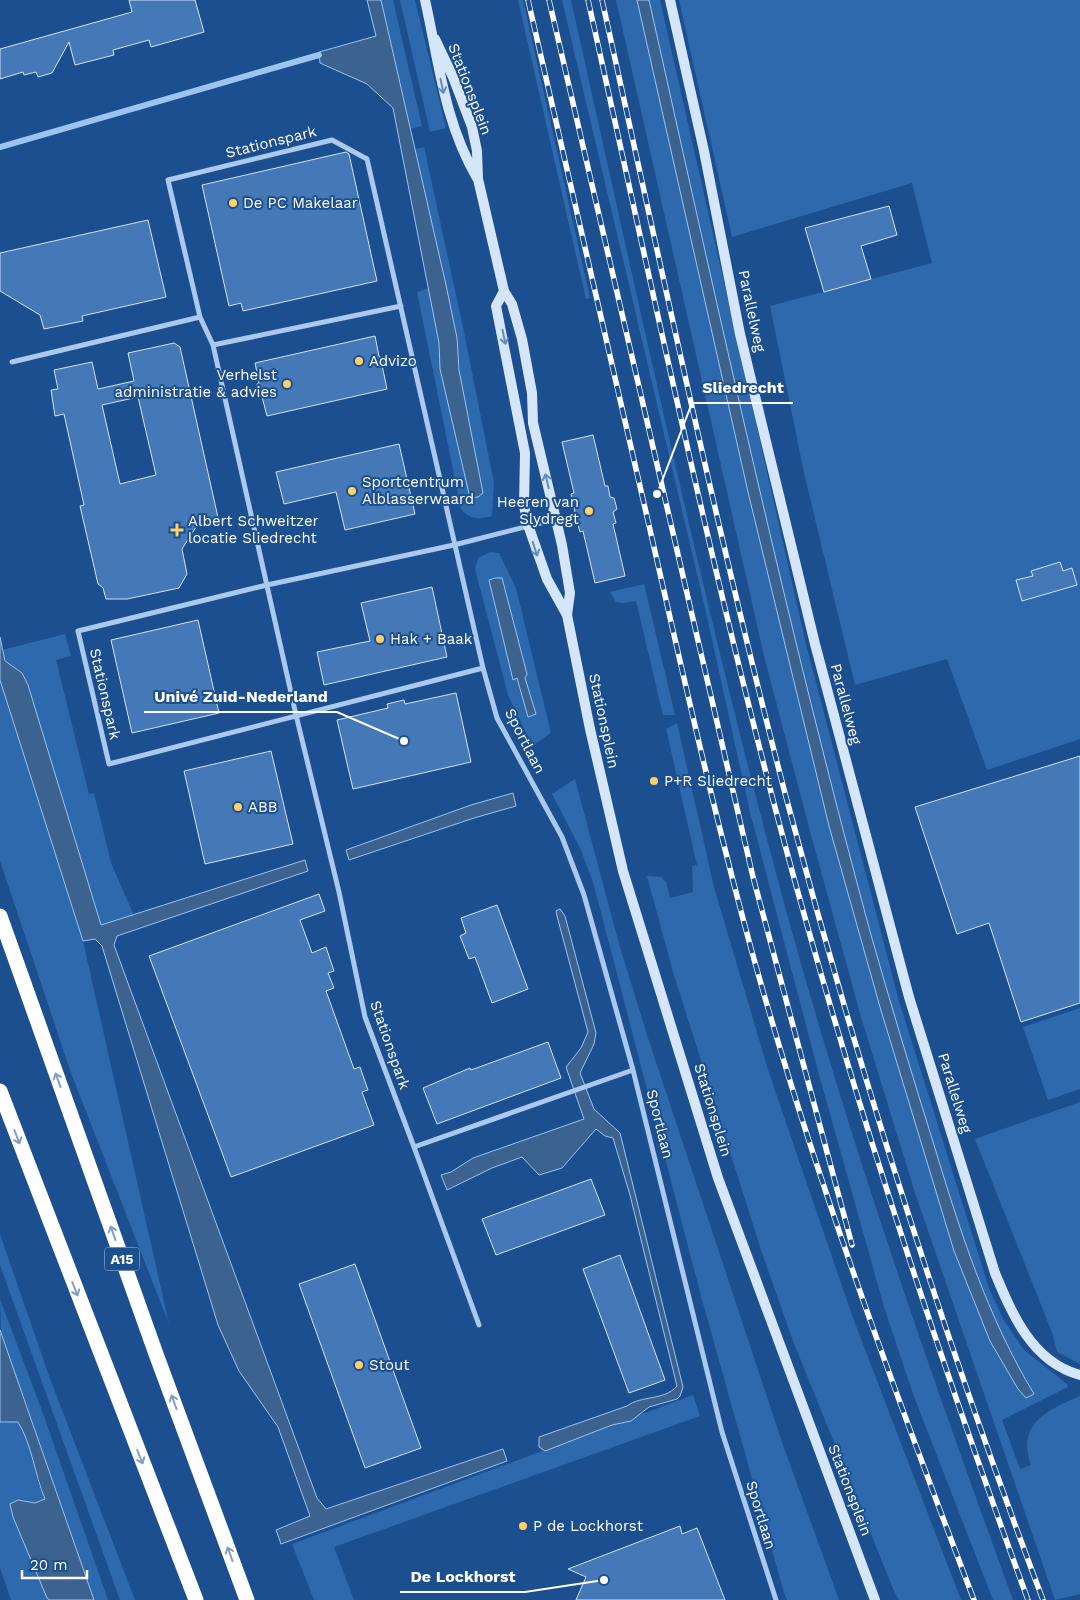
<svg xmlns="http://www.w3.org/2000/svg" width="1080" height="1600" viewBox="0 0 1080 1600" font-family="'Work Sans',sans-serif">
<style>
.green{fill:#2e69ad;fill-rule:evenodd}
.water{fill:#3c6290;stroke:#9cc4f0}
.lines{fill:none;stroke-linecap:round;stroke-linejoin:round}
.stream{stroke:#9cc4f0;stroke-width:6}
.building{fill:#4478b7;stroke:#cfe3fa;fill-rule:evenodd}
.street{stroke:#a9c9ee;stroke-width:5}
.secondary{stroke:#d6e6fa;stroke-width:10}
.highway{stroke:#fff;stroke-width:15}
.rail-casing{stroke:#fff;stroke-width:5.5}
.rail{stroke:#1b4f8f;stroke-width:4;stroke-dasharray:11;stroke-linecap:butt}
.oneway{stroke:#668bba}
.oneway2{stroke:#829ec1}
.poi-dot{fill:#ffd166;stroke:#1b4f8f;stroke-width:2}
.labels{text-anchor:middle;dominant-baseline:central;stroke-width:4;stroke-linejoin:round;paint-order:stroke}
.shield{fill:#1b4f8f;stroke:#bbcadd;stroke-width:1}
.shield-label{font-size:14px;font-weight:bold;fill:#fff}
.street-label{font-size:15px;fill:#fff;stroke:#1b4f8f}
.poi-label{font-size:15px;fill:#fff;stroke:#1b4f8f;text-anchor:start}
.leader{fill:none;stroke:#fff;stroke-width:2}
.callout-dot{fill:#fff;stroke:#1b4f8f;stroke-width:2}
.callout-label{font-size:16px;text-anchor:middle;font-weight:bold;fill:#fff;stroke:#1b4f8f;stroke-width:4;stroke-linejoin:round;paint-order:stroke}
</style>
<rect width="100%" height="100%" fill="#1b4f8f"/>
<!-- green -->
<path class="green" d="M381 0H393L422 126 410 129Z
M400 0H415L446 128 430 132Z
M518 0H523L590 298 586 299Z
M562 0H571C639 304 704 609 786 910 850 1144 930 1372 1013 1600H993L913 1394 884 1307 818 1071 750 812 705 608Z
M616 0H660L806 644 899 1001 989 1288 1003 1319 1024 1350 1067 1384 1068 1387 1002 1420 1020 1469 1031 1465C1016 1423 1048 1410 1080 1396V1594L1055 1600 915 1193 861 1017 811 835 764 656Z
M679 0H1080V739L987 770 947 659 855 685 804 473 770 306 932 263 912 183 732 237Z
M424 147 464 332 494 483 492 516C478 520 471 520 461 509L417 292 429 288 439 343 440 369 471 498 457 338 415 149Z
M490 552 499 553 516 588 551 733 532 746 508 695 475 569 478 558ZM502 579 527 674 525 678 536 714 528 716 517 678 513 679 489 581Z
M644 584 675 715H663L636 601 622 603 616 602 610 592Z
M65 634 71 656 56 660 89 794 94 793 111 863 136 920 96 933 2 650Z
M0 680 83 941 169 1324 71 1073 0 861Z
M677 723 714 887 769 1073 853 1318 961 1600H899L894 1591 793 1341 762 1253 673 972 647 876 661 877 666 882 670 898 693 892 692 866 697 865 666 729Z
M575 779 619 944 649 1041 784 1448 839 1600H787L784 1593 701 1296 593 882 580 848 552 794Z
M1080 1008V1089L1048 1100 1023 1027Z
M1080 1102V1364L1057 1352 1053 1335 975 1139Z
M0 1234 49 1376 135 1600H120L0 1265Z
M0 1299 44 1416 108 1600H94L1 1332Z
M693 1395 700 1416 334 1547 354 1600H314L292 1544Z
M0 1422H18L29 1442 38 1483 45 1500 35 1503 18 1500 47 1598 50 1600H11L0 1568Z"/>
<!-- water -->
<path class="water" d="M367 0H381L446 285 457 338 459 370 483 493 478 497 470 498 440 369 439 343 393 108 367 84 320 63 319 52 376 36Z
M637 0H649C719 313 787 626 871 935 891 1005 912 1075 934 1145 960 1231 987 1316 1034 1394L1026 1398 1018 1389 990 1341 954 1251 880 1007 829 826 748 492Z
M495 578H502L527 674 525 678 536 714 528 717 517 678 513 680 489 580Z
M0 637 5 661 22 673 28 685 101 925 305 860 308 871 117 936 114 945 317 1498 326 1509 503 1449 507 1461 281 1544 276 1530 310 1516 278 1427 239 1371 218 1325 102 946 95 939 83 941 0 680Z
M513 793 516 806 474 818 349 860 346 850 471 805Z
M560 909 565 916 596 1033 594 1044 580 1073 594 1109 620 1133 683 1387 680 1396 677 1399 649 1407 631 1421 612 1425 545 1451 539 1447V1437L627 1406C642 1395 664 1401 677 1386L630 1195 613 1138 605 1136 596 1129 562 1168 539 1175 522 1157 492 1168 447 1190 441 1175 451 1172 473 1158 584 1119 566 1067 581 1048 588 1032 557 916 556 911Z
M0 1330 94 1600H50L47 1598 13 1517 10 1504 18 1500 35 1503 45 1499C34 1473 33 1447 18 1422H0Z"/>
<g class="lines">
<!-- stream -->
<path class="stream" d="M0 147 319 55"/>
</g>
<!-- building -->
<path class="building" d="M129 0H195L204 32 151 47 149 40 113 50 114 55 75 65 69 42 52 73 38 77 36 72 24 75 23 72 0 79V49L132 12Z
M346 152 349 154 377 281 243 311 241 303 229 306 202 185Z
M889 206 897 235 861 246 871 279 824 292 805 228Z
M148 220 166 297 82 316 83 321 44 329 40 315 0 291V253Z
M375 336 379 356 384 360 382 365 387 389 267 416 260 389 256 386 259 382 255 363Z
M174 343 180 347 219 522 196 527 182 549 187 574 179 588 127 599H106L103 588 98 584 80 506 84 505 64 414 55 416 51 390 58 389 54 370 92 362 98 389 134 381 128 353ZM138 397 156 475 120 484 102 405Z
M593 435 605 486H608L610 497 614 498 617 509 613 512 616 523 613 524 625 576 595 583 583 531 580 532 577 521 571 494 574 493 562 442Z
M399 444 415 514 345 530 336 492 284 504 276 472Z
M1060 562 1063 571 1072 568 1077 585 1022 601 1016 580 1033 576 1031 571Z
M432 587 447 657 324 685 317 652 370 641 361 603Z
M198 620 219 713 132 733 111 640Z
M456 693 471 762 353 789 337 720 388 708 387 704 404 700 405 704Z
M271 751 293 844 205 864 184 771Z
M1080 756V1003L1021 1022 989 923 957 934 915 807Z
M319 894 325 911 300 920 312 953 326 947 334 971 328 973 334 988 326 991 354 1069 360 1067 368 1090 362 1092 374 1125 231 1177 149 956Z
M497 905 528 989 492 1003 475 957 469 959 460 936 466 933 461 918Z
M548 1042 561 1078 437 1124 423 1088 470 1068 471 1070Z
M591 1179 605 1215 496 1255 482 1219Z
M620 1255 665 1380 629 1393 583 1269Z
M355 1264 421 1448 365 1468 299 1284Z
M680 1526 682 1534 697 1528 725 1600H576L586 1577 568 1569Z"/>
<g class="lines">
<!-- street -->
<path class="street" d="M213 345 401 306
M12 362 200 317
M483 668 109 764 78 631 267 585 454 545 556 519
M633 1070 414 1147 365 1017 339 892 296 715 213 345 200 317 168 180 332 140 367 159 483 668 497 718 562 837 584 895 633 1070 722 1432 776 1600
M414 1147 479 1325"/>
<!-- secondary -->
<path class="secondary" d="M425 0C439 62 444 121 477 178
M670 0 704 151 740 334 815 644 909 997 995 1273C1012 1314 1032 1362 1080 1375
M435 39 453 77 472 127 477 151 478 179 494 248 504 291 512 304 522 339 532 393 533 423 562 545 570 593 567 615 590 729 623 871 718 1178 875 1600
M504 291 496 306 525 453 524 506 528 525 547 579 567 615"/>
<!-- highway -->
<path class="highway" d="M0 916 156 1354 247 1600
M0 1091 196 1600"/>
<!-- rail casing -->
<g class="rail-casing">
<path id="rail" d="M528 0C568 174 608 348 648 521 681 665 713 810 752 952 813 1172 893 1387 974 1600
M549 0 753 877 852 1245
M588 0C651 282 710 566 785 845 854 1101 937 1352 1028 1600
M602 0C661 266 717 533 786 797 858 1069 944 1337 1043 1600"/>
</g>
<!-- rail -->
<use href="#rail" class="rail"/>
</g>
<!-- one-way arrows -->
<defs><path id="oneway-shaft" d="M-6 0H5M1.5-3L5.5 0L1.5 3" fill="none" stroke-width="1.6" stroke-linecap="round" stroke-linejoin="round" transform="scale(1.25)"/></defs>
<g class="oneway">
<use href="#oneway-shaft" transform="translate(442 86) rotate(78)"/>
<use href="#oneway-shaft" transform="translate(504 337) rotate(78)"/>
<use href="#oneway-shaft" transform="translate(547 481) rotate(-103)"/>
<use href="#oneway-shaft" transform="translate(535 549) rotate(72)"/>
</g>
<g class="oneway2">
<use href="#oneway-shaft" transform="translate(58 1080) rotate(-110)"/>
<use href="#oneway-shaft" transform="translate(17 1137) rotate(69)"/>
<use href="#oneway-shaft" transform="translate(113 1233) rotate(-110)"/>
<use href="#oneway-shaft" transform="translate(75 1289) rotate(69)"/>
<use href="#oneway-shaft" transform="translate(174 1402) rotate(-110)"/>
<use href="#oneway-shaft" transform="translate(140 1457) rotate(68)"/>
<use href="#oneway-shaft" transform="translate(230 1554) rotate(-110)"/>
</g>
<!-- markers -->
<g class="poi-dot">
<circle cx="233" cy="203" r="5"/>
<circle cx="359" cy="361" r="5"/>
<circle cx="287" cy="384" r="5"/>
<circle cx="352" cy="491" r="5"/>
<circle cx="589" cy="511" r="5"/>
<path d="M174.5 522.5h5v5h5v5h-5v5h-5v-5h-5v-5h5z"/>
<circle cx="380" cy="639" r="5"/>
<circle cx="654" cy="781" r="5"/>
<circle cx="238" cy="807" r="5"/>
<circle cx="359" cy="1365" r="5"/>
<circle cx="523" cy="1526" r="5"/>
</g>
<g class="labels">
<!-- shield labels -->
<rect class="shield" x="104.5" y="1247.5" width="35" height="23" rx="4"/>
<g class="shield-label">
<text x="122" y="1259">A15</text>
</g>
<!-- street labels -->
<g class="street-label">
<text transform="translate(470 89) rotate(69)">Stationsplein</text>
<text transform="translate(271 142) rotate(-14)">Stationspark</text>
<text transform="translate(752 311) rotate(78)">Parallelweg</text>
<text transform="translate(105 694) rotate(77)">Stationspark</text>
<text transform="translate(846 704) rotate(75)">Parallelweg</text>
<text transform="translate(604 721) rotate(78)">Stationsplein</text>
<text transform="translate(525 741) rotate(63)">Sportlaan</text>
<text transform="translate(390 1045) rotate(71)">Stationspark</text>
<text transform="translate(955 1093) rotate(73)">Parallelweg</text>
<text transform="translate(713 1110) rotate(73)">Stationsplein</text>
<text transform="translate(660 1124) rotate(76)">Sportlaan</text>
<text transform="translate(850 1490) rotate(69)">Stationsplein</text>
<text transform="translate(761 1515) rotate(73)">Sportlaan</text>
</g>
<!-- poi labels -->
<g class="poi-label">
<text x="243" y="203">De PC Makelaar</text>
<text x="369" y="361">Advizo</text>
<text x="277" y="375" text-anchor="end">Verhelst<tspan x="277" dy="17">administratie &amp; advies</tspan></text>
<text x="362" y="482">Sportcentrum<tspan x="362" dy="17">Alblasserwaard</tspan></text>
<text x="579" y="502" text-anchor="end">Heeren van<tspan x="579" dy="17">Slydregt</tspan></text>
<text x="188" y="521">Albert Schweitzer<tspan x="188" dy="17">locatie Sliedrecht</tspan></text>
<text x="390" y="639">Hak + Baak</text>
<text x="664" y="781">P+R Sliedrecht</text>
<text x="248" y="807">ABB</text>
<text x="369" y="1365">Stout</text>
<text x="533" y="1526">P de Lockhorst</text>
</g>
</g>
<!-- callouts -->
<path class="leader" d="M657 494L692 403H793M404 741L337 712H144M604 1580L525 1592H400"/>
<g class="callout-dot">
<circle cx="657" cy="494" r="5"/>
<circle cx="404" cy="741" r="5"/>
<circle cx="604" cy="1580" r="5"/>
</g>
<g class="callout-label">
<text x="743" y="393">Sliedrecht</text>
<text x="241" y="702">Univé Zuid-Nederland</text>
<text x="463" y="1582">De Lockhorst</text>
</g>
<!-- scale -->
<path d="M22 1570v8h65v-8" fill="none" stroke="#ffffff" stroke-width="2.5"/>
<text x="30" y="1570" font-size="15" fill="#ffffff" stroke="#1b4f8f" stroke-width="4" paint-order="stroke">20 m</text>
</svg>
